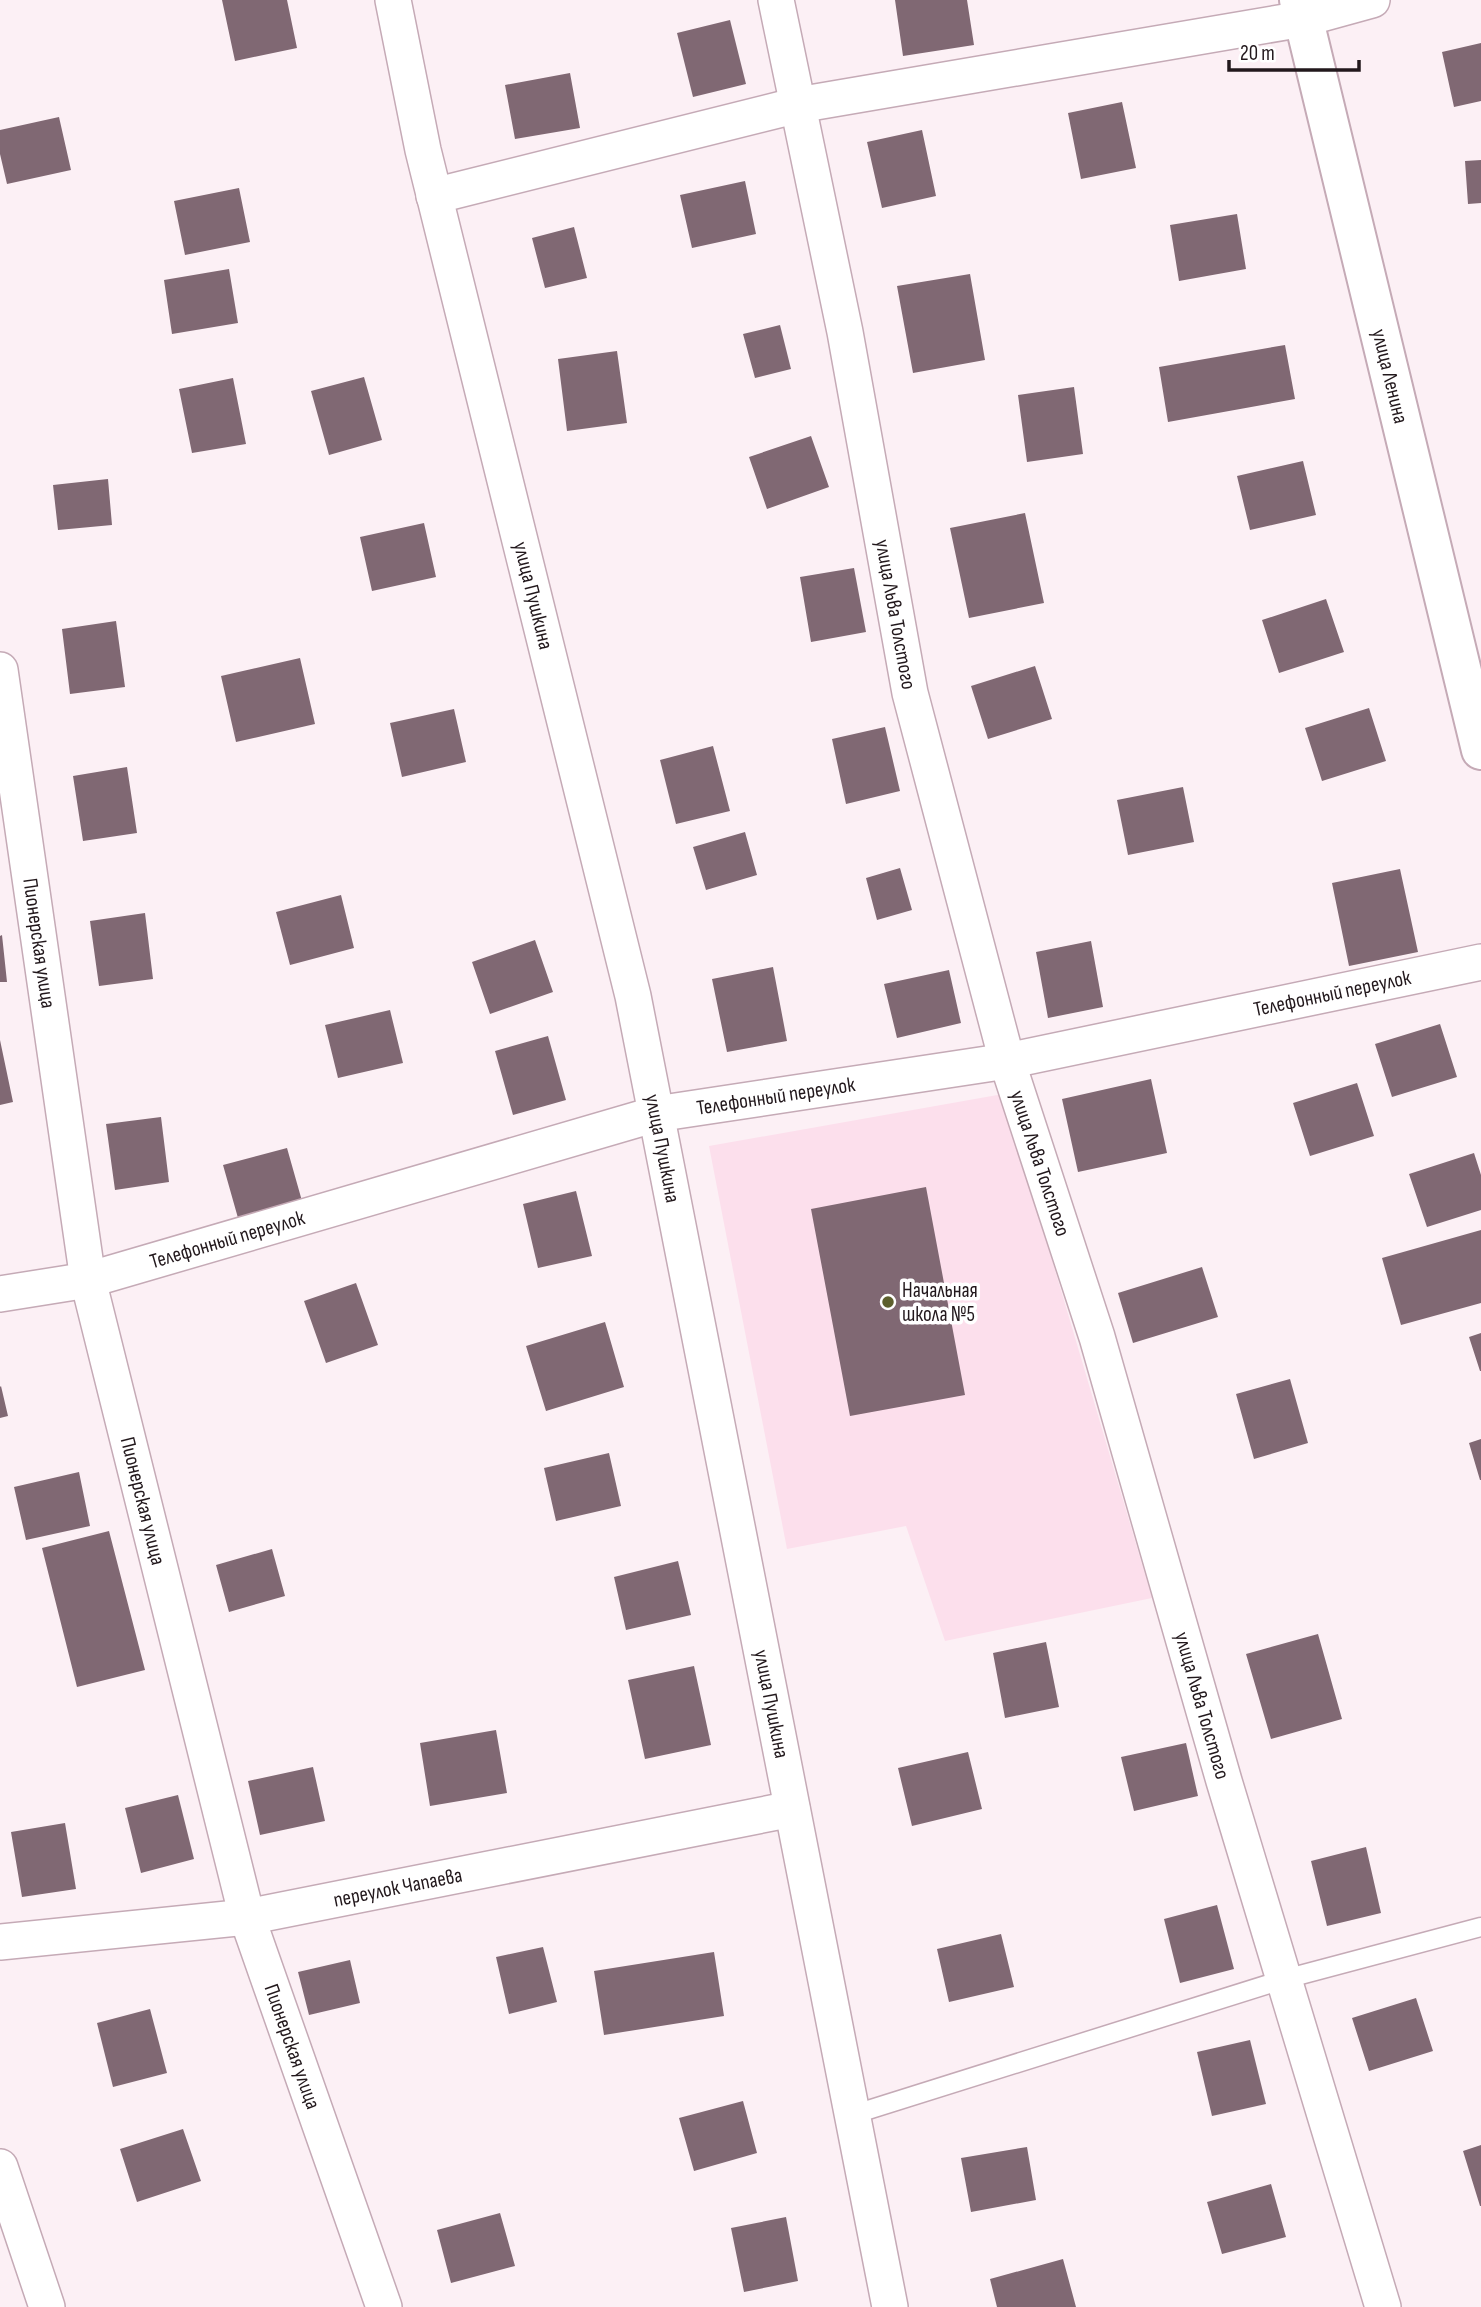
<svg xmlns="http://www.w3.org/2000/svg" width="1481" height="2307" viewBox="0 0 1481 2307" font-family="'Sofia Sans Condensed',sans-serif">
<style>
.built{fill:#fcdfec}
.building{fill:#806873}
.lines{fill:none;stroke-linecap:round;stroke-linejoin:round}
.service-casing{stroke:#c5aab6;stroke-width:21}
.minor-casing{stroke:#c5aab6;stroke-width:38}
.tertiary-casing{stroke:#c5aab6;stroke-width:42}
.service{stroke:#fff;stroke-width:18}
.minor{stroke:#fff;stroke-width:35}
.tertiary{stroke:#fff;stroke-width:38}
.poi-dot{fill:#5d602d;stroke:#fff;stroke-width:2.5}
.labels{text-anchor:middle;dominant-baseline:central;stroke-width:7;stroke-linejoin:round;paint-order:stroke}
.street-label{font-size:21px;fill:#22181c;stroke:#fff}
.poi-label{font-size:21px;fill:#22181c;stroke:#fff;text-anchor:start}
</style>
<rect width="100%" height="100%" fill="#fcf0f5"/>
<!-- built -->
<path class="built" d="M1003 1094 1152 1598 945 1641 906 1526 787 1549 709 1146Z"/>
<!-- building -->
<path class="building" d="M222 0H287L297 48 235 61Z
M895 0H967L974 45 903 56Z
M730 20 746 84 693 97 677 33Z
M1481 43V101L1454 107 1442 52Z
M570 73 580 128 515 139 505 85Z
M1122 102 1136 168 1081 179 1068 113Z
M59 117 71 170 7 184 0 154V130Z
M922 130 936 196 882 208 867 142Z
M1481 160V203L1468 204 1465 161Z
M745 181 756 234 692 248 680 195Z
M239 188 250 242 185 255 174 201Z
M1237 214 1246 269 1179 281 1170 225Z
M574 227 587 278 545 288 532 238Z
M229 269 238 323 172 334 164 280Z
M970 274 985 360 913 373 897 286Z
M780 325 791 369 755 378 743 334Z
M1285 345 1295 399 1168 422 1159 367Z
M617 351 627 423 567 431 558 359Z
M364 377 382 440 329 455 311 391Z
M233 378 246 444 192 453 179 389Z
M1074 387 1083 454 1027 462 1018 395Z
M811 436 829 487 767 509 749 457Z
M1303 461 1316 515 1250 530 1237 476Z
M108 479 112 525 58 530 53 485Z
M1025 513 1044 603 969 618 950 528Z
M424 523 436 577 372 591 360 537Z
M854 568 866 632 811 642 800 577Z
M1326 599 1344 652 1279 673 1262 620Z
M116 621 125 687 70 694 62 629Z
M300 658 315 724 236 742 221 676Z
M1035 666 1052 719 988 739 971 686Z
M1369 708 1386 761 1322 781 1305 728Z
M454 709 466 762 402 777 390 723Z
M885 727 900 791 846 804 832 739Z
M713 746 730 811 676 824 660 760Z
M127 767 137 833 83 841 73 776Z
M1183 787 1194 842 1128 855 1117 800Z
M745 832 757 875 706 890 693 847Z
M900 868 912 910 877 920 866 878Z
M1400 869 1418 952 1349 966 1332 883Z
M341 895 354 948 290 965 276 912Z
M145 913 153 979 99 986 90 921Z
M2 935 7 982H0V936Z
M535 940 553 992 490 1014 472 962Z
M1091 941 1103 1007 1048 1018 1036 952Z
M773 967 787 1041 727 1052 712 979Z
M949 970 961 1023 897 1038 884 984Z
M390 1010 403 1063 338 1078 325 1025Z
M1440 1024 1457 1077 1392 1097 1375 1044Z
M548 1036 566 1100 513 1115 495 1051Z
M0 1040 13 1102 0 1105Z
M1151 1079 1167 1153 1078 1172 1062 1099Z
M1357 1083 1374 1136 1310 1156 1293 1103Z
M161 1117 169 1182 115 1190 106 1124Z
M287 1148 302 1201 238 1218 223 1165Z
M1474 1153 1481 1175V1210L1427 1227 1409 1174Z
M926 1187 965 1395 850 1416 811 1209Z
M576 1191 592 1256 538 1268 523 1204Z
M1481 1230V1303L1401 1325 1382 1258Z
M1202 1267 1218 1317 1133 1343 1118 1293Z
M356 1283 378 1345 326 1363 304 1301Z
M605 1322 624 1387 546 1411 526 1346Z
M1481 1333V1371H1480L1469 1337Z
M1290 1379 1308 1443 1254 1459 1236 1394Z
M1 1386 8 1416 0 1418V1387Z
M1481 1439V1480H1480L1469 1443Z
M609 1453 621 1506 556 1521 544 1468Z
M79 1472 90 1526 26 1540 14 1487Z
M109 1531 145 1670 77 1687 42 1548Z
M272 1549 285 1596 229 1612 216 1565Z
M678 1561 691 1615 626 1630 614 1577Z
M1318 1634 1342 1719 1271 1739 1246 1654Z
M1046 1642 1059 1707 1005 1718 993 1653Z
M694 1666 711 1745 645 1759 628 1680Z
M496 1730 507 1793 430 1806 420 1743Z
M1186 1743 1198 1796 1134 1811 1121 1757Z
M968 1752 982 1809 912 1826 898 1768Z
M313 1767 325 1821 260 1835 248 1781Z
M178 1795 194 1859 141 1873 125 1808Z
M65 1823 76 1889 22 1897 11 1832Z
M1366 1847 1381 1913 1327 1926 1311 1861Z
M1217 1905 1234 1969 1180 1983 1164 1919Z
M1001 1934 1014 1987 949 2002 937 1949Z
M543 1947 557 2002 509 2014 496 1957Z
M714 1952 724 2016 604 2035 594 1971Z
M350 1960 360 2003 309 2015 298 1972Z
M1416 1998 1433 2051 1369 2071 1352 2018Z
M150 2009 167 2073 113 2087 97 2023Z
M1250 2040 1266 2104 1212 2116 1197 2052Z
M743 2101 757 2153 694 2171 679 2118Z
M183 2129 201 2181 137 2202 120 2149Z
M1481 2145V2206H1480L1463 2151Z
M1027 2147 1036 2200 971 2212 961 2158Z
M1271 2184 1286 2237 1222 2254 1207 2202Z
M500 2213 515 2266 451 2283 437 2230Z
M786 2217 798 2281 744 2292 731 2228Z
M1063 2259 1076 2307H997L990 2279Z"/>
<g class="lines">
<!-- service casing -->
<g class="service-casing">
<path id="service" d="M852 2115 1285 1979 1481 1927"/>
</g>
<!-- minor casing -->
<g class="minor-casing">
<g id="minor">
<path id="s1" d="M393 0 423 150 633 996 890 2307"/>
<path id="s2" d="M776 0 845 332 910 693 1007 1061 1097 1337 1224 1781 1383 2307"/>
<path d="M434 196 798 105 1303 19 1372 0"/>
<path id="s3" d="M0 670 88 1280 247 1917 384 2307"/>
<path id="s4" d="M0 1294 88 1280 656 1114 1007 1061 1481 962"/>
<path id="s5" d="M0 1942 247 1917 792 1809"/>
<path d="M0 2167 47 2307"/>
</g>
</g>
<!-- tertiary casing -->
<g class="tertiary-casing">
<g id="tertiary">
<path id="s6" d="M1299 0 1481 750"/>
</g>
</g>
<!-- service -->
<use href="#service" class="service"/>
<!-- minor -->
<use href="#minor" class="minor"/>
<!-- tertiary -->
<use href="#tertiary" class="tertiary"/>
</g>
<!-- markers -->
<circle class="poi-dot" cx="888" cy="1302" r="7"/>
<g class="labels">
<!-- street labels -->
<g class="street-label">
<text stroke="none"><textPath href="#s6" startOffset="387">улица Ленина</textPath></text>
<text stroke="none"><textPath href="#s1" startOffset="612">улица Пушкина</textPath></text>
<text stroke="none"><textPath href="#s2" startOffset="626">улица Льва Толстого</textPath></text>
<text stroke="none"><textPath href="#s3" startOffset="276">Пионерская улица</textPath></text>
<text stroke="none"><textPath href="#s4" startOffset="1368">Телефонный переулок</textPath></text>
<text stroke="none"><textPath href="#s4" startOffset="802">Телефонный переулок</textPath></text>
<text stroke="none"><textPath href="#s1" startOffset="1180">улица Пушкина</textPath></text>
<text stroke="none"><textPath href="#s2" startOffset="1194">улица Льва Толстого</textPath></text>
<text stroke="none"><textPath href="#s4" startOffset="234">Телефонный переулок</textPath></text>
<text stroke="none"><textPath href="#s3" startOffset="844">Пионерская улица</textPath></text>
<text stroke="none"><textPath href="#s1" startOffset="1746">улица Пушкина</textPath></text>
<text stroke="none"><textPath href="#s2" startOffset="1760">улица Льва Толстого</textPath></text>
<text stroke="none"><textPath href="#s5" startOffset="402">переулок Чапаева</textPath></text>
<text stroke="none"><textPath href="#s3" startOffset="1410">Пионерская улица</textPath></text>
</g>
<!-- poi labels -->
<g class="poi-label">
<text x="902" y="1290">Начальная<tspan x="902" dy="24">школа №5</tspan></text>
</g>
</g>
<!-- scale -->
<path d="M1229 60v10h130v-10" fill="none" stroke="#22181c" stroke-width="3.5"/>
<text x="1240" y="60" font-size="21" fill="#22181c" stroke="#ffffff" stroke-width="5" paint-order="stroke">20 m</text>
</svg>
